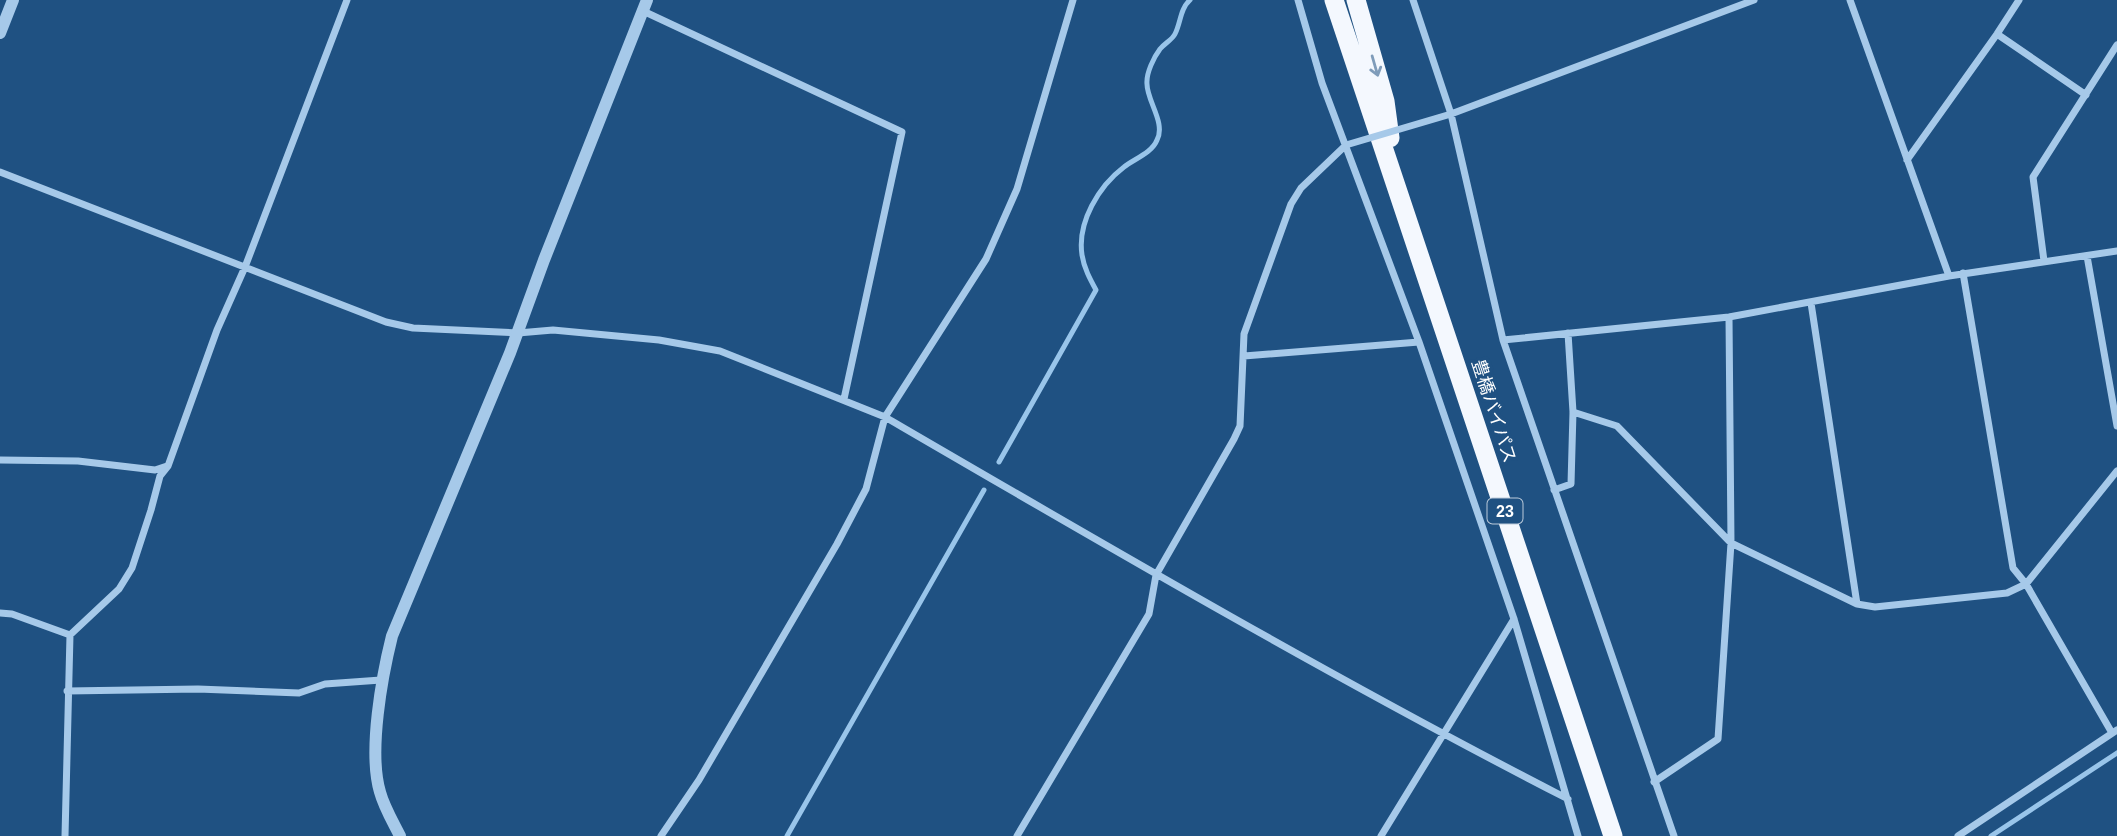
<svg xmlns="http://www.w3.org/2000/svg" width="2117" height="836" viewBox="0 0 2117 836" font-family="Arial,'Noto Sans JP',sans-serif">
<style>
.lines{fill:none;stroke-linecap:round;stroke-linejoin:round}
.stream{stroke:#99c5ea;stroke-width:5}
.minor{stroke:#a6c9e9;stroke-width:7}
.tertiary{stroke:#a6c9e9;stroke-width:12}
.trunk{stroke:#f4f8fe;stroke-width:19}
.minor-bridge{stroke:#a6c9e9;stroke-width:7}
.oneway{stroke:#7f9cba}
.labels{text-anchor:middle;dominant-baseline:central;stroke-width:7;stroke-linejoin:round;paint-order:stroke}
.shield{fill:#1f5182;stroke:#bccbda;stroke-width:2}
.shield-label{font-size:16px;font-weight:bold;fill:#fff}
.street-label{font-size:18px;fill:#fff;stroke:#1f5182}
</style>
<rect width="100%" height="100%" fill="#1f5182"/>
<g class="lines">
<!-- stream -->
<path class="stream" d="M999 462 1096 290C1090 279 1084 268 1082 255 1077 222 1099 186 1124 167 1134 159 1152 153 1157 140 1166 123 1147 101 1147 84 1146 73 1154 57 1160 49 1165 43 1172 40 1175 34 1181 22 1180 9 1190 0
M787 836 984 490
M1991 836 2117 753"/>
<!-- minor -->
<path class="minor" d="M1298 0 1322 83 1419 342 1514 619 1578 836
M1413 0 1451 114 1503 340 1674 836
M1850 0 1949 276
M643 11 902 132 844 399
M1997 34 2086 95
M1451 114 1754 0
M1907 160 1997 34 2019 0
M0 172 386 322 413 328 518 333 553 330 659 340 720 351 885 417C1110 548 1336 680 1568 799
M2087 256 2117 426
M2044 261 2033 177 2117 45
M1963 273 2013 568 2026 584 2112 733
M1811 303 1857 604
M1503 340 1729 317 1949 276 2117 251
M1244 356 1419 342
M1573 412 1617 426 1731 543 1857 604 1875 607 2007 593 2026 584 2117 471
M0 460 78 461 155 470 167 466
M1554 490 1571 484 1573 412 1568 333
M0 613 12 614 70 635
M67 691 198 689 299 693 325 684 381 680
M1654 782 1718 739 1731 543 1729 317
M65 836 70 635 119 589 132 568 151 510 160 476 168 466 217 330 245 267 347 0
M661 836 699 780 837 544 866 489 885 417 986 259 1017 189 1073 0
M1017 836 1149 614 1156 575 1234 439 1240 426 1244 334 1291 204 1301 188 1346 145
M1381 836 1514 619
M1958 836 2117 730"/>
<!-- tertiary -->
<path class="tertiary" d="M0 33 13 0
M400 836C393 822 384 807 380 792 368 752 382 676 392 636L510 353 544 260 647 0"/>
<!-- trunk -->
<path class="trunk" d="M1334 0 1613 836
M1356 0 1385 101 1390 138"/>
<!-- minor-bridge -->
<path class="minor-bridge" d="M1346 145 1451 114"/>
</g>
<!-- one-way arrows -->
<defs><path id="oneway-shaft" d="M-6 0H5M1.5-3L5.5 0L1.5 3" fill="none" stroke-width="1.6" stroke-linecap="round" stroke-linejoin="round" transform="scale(1.75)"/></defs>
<use class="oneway" href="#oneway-shaft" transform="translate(1375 66) rotate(74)"/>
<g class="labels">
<!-- shield labels -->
<rect class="shield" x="1487.5" y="498.5" width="35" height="25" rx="5"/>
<g class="shield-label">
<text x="1505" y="511">23</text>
</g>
<!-- street labels -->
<g class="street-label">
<text transform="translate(1494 411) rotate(72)">豊橋バイパス</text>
</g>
</g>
</svg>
